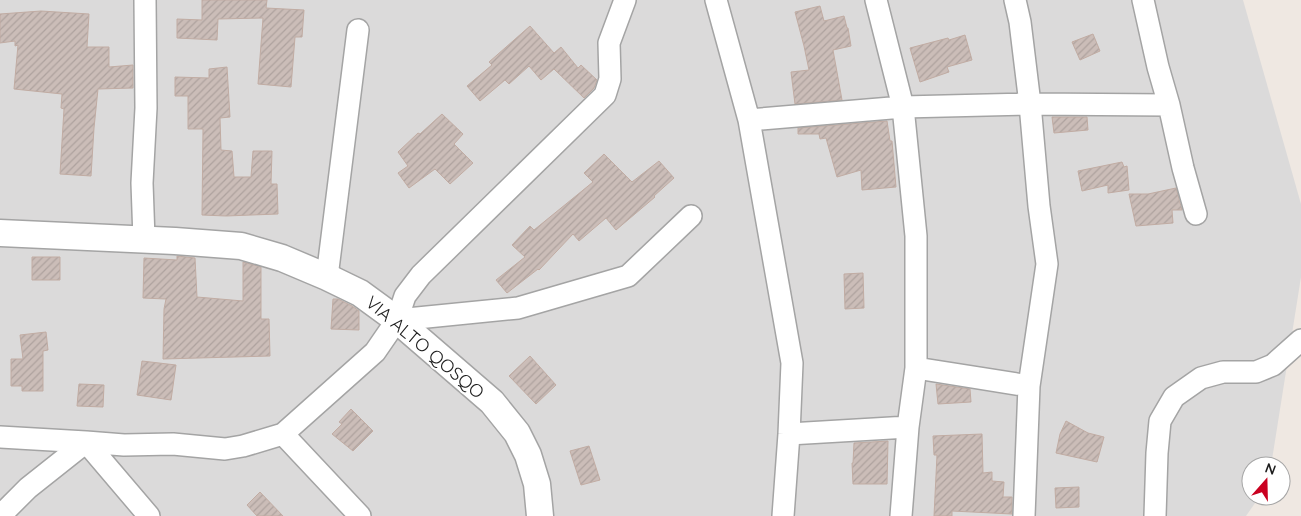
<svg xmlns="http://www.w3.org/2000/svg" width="1301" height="516" viewBox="0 0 1301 516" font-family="Quicksand,sans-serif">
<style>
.residential{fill:#dbdada}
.building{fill:url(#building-hatch);stroke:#c1aca3}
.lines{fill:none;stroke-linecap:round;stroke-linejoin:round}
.minor-casing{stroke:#a4a4a4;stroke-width:24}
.tertiary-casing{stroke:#a4a4a4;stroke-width:29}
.minor{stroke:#fff;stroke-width:21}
.tertiary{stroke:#fff;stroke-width:26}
.labels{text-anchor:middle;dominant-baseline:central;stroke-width:4;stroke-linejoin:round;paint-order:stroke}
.street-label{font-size:18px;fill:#1d1d1d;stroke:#fff}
</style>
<defs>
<pattern id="building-hatch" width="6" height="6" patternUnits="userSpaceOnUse" patternTransform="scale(1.25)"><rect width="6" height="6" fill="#cbbdb8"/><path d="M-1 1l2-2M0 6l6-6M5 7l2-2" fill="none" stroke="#aea29e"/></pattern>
</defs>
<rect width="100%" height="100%" fill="#efe8e2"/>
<!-- residential -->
<path class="residential" d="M0 0H1243L1301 204V277L1271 466H1251V496H1260L1246 516H0Z"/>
<!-- building -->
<path class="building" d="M202 0H267L266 8 304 10 302 37H295L291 87 258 84 263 18 218 19 217 40 177 38V19L202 20Z
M820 6 824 21 844 16 847 28H848L851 46 833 50 842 100 795 104 791 72 809 70 804 46 795 12Z
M41 11 89 14 87 47H109V67L133 65V88L98 89 94 128 91 176 60 174 64 109 61 108 62 94 14 89 18 45 15 46V41L0 43V14Z
M530 26 554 53 561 47 578 68 581 65 597 80 594 88 584 98 554 69 541 80 529 66 509 84 505 80 480 101 467 86 492 65 489 62Z
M1093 34 1100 51 1080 60 1072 42Z
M965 35 972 60 947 67 949 72 920 82 910 48 948 38 949 40Z
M227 67 230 117 220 118 221 150 232 151 234 177H251L253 151H272L271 184H277L278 214 226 216 202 215 203 129H188V96H175V77L209 78V69Z
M442 114 463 134 454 144 473 163 450 184 435 169 409 188 398 173 408 166 398 152 418 133 420 134Z
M1052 117H1087L1088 130 1054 133Z
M887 121 890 141H892L896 187 862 190 861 170 837 177 826 138 820 139 819 134H798V128Z
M604 154 632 182 659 161 674 178 654 196 655 197 616 230 606 218 579 241 573 234 539 270 538 269 507 293 496 280 525 257 512 245 530 226 534 230 593 182 584 173Z
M1122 162 1124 167 1127 166 1129 190 1108 193V185L1082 191 1078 171Z
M1176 188 1182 210H1172L1173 223 1136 226 1129 194H1148Z
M177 256 195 258 197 297 243 301V262L261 267V319H269L270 356 163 359 164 309 166 299 143 298 144 258 177 260Z
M32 257H60V280H32Z
M863 273 864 308 845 309 844 274Z
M333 299H338L352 306 359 311V330L331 329Z
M46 332 48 350 43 351V391H22V386H11V359H23L20 335Z
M530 356 556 385 536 404 509 376Z
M142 361 176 365 171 400 137 395Z
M79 384 104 385 103 407 77 406Z
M936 384 970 389 971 402 938 404Z
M351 409 373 431 353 451 332 434 342 424 339 422Z
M1066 421 1088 433 1104 437 1097 462 1056 453 1060 434Z
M982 434 983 473 992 472V481L1004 482 1003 497H1012V514L952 511V516H934L937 455H934L933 436Z
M888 441 887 484H853L852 463H853L854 443Z
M589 446 600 480 581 485 570 451Z
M1079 487V507L1056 508 1055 488Z
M260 492 283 516H257L247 505Z"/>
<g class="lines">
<!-- minor casing -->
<g class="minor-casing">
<path id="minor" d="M716 0 749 120 792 363 789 434 783 516
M876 0 903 107 916 236V368L908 427 901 516
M1015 0 1020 22 1030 104 1039 206 1047 264 1029 386
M1143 0 1158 67 1169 105 1183 168 1196 214
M749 120 903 107 1030 104 1169 105
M144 239 142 183 146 108 145 0
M327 277 358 30
M397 320 518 308 628 276 691 216
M916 368 1029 386 1024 516
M283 434 360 516
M789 434 908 427
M0 437 86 442 149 516
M0 516 28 488 86 442 124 445 173 444 225 449 243 446 283 434 375 352 397 320 405 296 421 275 605 95 610 79 609 43 625 0
M1155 516 1157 453 1160 421 1174 397 1201 378 1223 372H1256L1273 365 1301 340"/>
</g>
<!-- tertiary casing -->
<g class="tertiary-casing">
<path id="tertiary" d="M0 233 175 241 241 246 282 258 327 277 360 293 397 320 492 402 517 433 528 455 537 484 540 516"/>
</g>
<!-- minor -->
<use href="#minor" class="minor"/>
<!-- tertiary -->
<use href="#tertiary" class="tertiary"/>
</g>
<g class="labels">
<!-- street labels -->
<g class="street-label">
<text transform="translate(425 347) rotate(40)">VIA ALTO QOSQO</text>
</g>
</g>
<!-- north arrow -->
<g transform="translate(1266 481) rotate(20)"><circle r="24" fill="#ffffff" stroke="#a5a5a5"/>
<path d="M0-4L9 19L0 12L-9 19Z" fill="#ca0020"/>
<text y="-8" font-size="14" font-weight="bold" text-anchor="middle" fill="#1d1d1d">N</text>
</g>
</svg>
